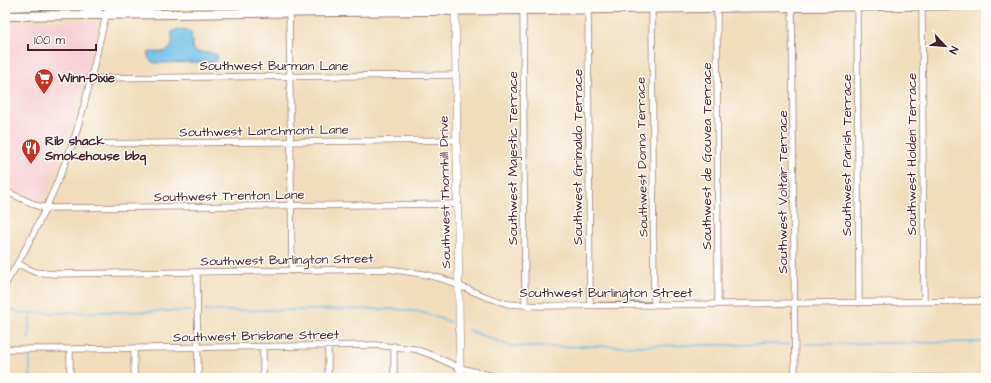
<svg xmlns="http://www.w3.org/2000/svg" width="991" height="383" viewBox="0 0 991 383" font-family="'Architects Daughter',sans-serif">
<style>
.built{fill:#f7cfd5}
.water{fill:#6dbde8;stroke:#5c6e8a}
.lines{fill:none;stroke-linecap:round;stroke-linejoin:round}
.stream{stroke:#6dbde8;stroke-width:1.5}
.minor-casing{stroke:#9e7e74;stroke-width:7}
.tertiary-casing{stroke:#9e7e74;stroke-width:8}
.secondary-casing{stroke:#9e7e74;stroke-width:10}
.minor{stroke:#fff;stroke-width:5.5}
.tertiary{stroke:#fff;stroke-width:7}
.secondary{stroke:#fff;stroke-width:8}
.labels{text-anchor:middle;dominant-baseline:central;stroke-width:3;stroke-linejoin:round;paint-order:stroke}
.street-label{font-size:13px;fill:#4a1f2b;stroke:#fdfcf7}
.poi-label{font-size:13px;font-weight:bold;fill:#4a1f2b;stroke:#fdfcf7;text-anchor:start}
</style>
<rect width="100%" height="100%" fill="#fdfcf7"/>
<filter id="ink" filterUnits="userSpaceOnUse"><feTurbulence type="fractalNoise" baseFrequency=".025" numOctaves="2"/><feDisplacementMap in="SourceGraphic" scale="8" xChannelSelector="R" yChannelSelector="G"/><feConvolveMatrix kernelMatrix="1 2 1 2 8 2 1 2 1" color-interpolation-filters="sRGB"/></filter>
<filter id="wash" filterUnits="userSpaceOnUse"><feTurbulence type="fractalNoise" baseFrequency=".012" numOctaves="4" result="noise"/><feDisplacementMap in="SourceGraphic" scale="16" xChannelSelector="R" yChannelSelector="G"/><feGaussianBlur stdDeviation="0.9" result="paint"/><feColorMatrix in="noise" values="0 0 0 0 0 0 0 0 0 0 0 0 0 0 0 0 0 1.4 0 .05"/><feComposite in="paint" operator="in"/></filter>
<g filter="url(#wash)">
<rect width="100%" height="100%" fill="#f1ddbc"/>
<!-- built -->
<path class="built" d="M292 5H453V7L292 9Z
M92 21 96 22 97 25 95 37 69 133 49 186 44 197 40 199 5 183V22Z
M97 41 89 78 69 143 45 205 5 188V186L40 202 46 199 72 134Z"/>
<!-- water -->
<path class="water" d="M185 29 191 32 193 50C200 55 212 50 218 56L217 60 212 62 155 63 152 62 148 58 149 52C156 52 170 54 172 44 173 39 171 35 172 31Z"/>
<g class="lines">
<!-- stream -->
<path class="stream" d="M5 306 19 313 191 311
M205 311 392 309 421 312 450 322
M468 330 511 346 531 347 789 344
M29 339 30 313
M805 344 986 342
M30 357V378"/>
</g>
</g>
<g filter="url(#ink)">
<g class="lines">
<!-- minor casing -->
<g class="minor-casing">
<path id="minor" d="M289 5 292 271
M792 5 795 378
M986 5V15
M922 6 924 302
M857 7 859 303
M717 8 718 304
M588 9 590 305
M652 9 654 305
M523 10 525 305
M91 78 456 75
M72 144 457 140
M5 191 38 206 47 208 458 204
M18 264 35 272 54 274 388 269 423 274 443 279 489 298 508 304 541 306 986 301
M197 272 198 378
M5 285C32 240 54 194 72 145 87 103 95 58 106 15
M328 346V378
M394 346V378
M263 347V378
M134 348V378
M5 349H70L375 345 415 349 434 356 460 368 501 378
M70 349V378
M883 378 986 377"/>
</g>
<!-- tertiary casing -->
<g class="tertiary-casing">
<path id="tertiary" d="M455 5 460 378"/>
</g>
<!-- secondary casing -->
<g class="secondary-casing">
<path id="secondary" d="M5 7 54 5
M88 11H96L101 5
M106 15 109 9 114 7H147L150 5
M5 16 250 13 977 5"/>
</g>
<!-- minor -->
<use href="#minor" class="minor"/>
<!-- tertiary -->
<use href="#tertiary" class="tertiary"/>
<!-- secondary -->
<use href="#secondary" class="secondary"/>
</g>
</g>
<!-- icons -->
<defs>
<g id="supermarket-pin" transform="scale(1)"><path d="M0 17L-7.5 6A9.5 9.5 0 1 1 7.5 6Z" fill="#c8321e" stroke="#fdfcf7"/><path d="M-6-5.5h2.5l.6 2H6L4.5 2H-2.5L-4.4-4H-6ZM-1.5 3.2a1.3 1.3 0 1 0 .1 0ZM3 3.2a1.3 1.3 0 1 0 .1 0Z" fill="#fff"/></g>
<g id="restaurant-pin" transform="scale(1)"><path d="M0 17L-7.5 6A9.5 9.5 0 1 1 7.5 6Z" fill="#c8321e" stroke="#fdfcf7"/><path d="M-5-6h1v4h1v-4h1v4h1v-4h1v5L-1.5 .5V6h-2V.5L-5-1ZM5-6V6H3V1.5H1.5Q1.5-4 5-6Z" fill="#fff"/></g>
</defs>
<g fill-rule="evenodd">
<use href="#supermarket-pin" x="44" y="78"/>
<use href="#restaurant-pin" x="31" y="148"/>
</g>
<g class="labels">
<!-- street labels -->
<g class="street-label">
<text x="274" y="66">Southwest Burman Lane</text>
<text transform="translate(264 131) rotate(-1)">Southwest Larchmont Lane</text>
<text transform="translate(912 154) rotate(-90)">Southwest Holden Terrace</text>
<text transform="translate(847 155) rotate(-90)">Southwest Parish Terrace</text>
<text transform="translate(707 156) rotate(-90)">Southwest de Gouvea Terrace</text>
<text transform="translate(578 157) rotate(-90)">Southwest Grimaldo Terrace</text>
<text transform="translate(642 157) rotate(-91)">Southwest Donna Terrace</text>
<text transform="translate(513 158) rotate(-90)">Southwest Majestic Terrace</text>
<text transform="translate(445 192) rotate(-91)">Southwest Thornhill Drive</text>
<text transform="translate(783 192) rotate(-90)">Southwest Voltair Terrace</text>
<text transform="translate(229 196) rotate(-1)">Southwest Trenton Lane</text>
<text transform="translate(287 260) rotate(-1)">Southwest Burlington Street</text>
<text x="606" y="293">Southwest Burlington Street</text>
<text transform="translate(256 336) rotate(-1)">Southwest Brisbane Street</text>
</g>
<!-- poi labels -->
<g class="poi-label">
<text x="58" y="78">Winn-Dixie</text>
<text x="45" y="141">Rib shack<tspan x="45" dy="15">Smokehouse bbq</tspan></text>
</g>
</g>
<!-- margin -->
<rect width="991" height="383" fill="none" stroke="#fdfcf7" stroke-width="20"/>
<!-- north arrow -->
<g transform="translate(945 46) rotate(116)" stroke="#fdfcf7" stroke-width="3" paint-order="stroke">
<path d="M0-3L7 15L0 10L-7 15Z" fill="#4a1f2b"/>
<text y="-6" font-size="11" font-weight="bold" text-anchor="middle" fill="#4a1f2b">N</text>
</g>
<!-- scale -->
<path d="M28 44v6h68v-6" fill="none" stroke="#4a1f2b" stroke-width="2"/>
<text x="34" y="44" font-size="12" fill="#4a1f2b" stroke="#fdfcf7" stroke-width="3" paint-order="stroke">100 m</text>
</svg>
